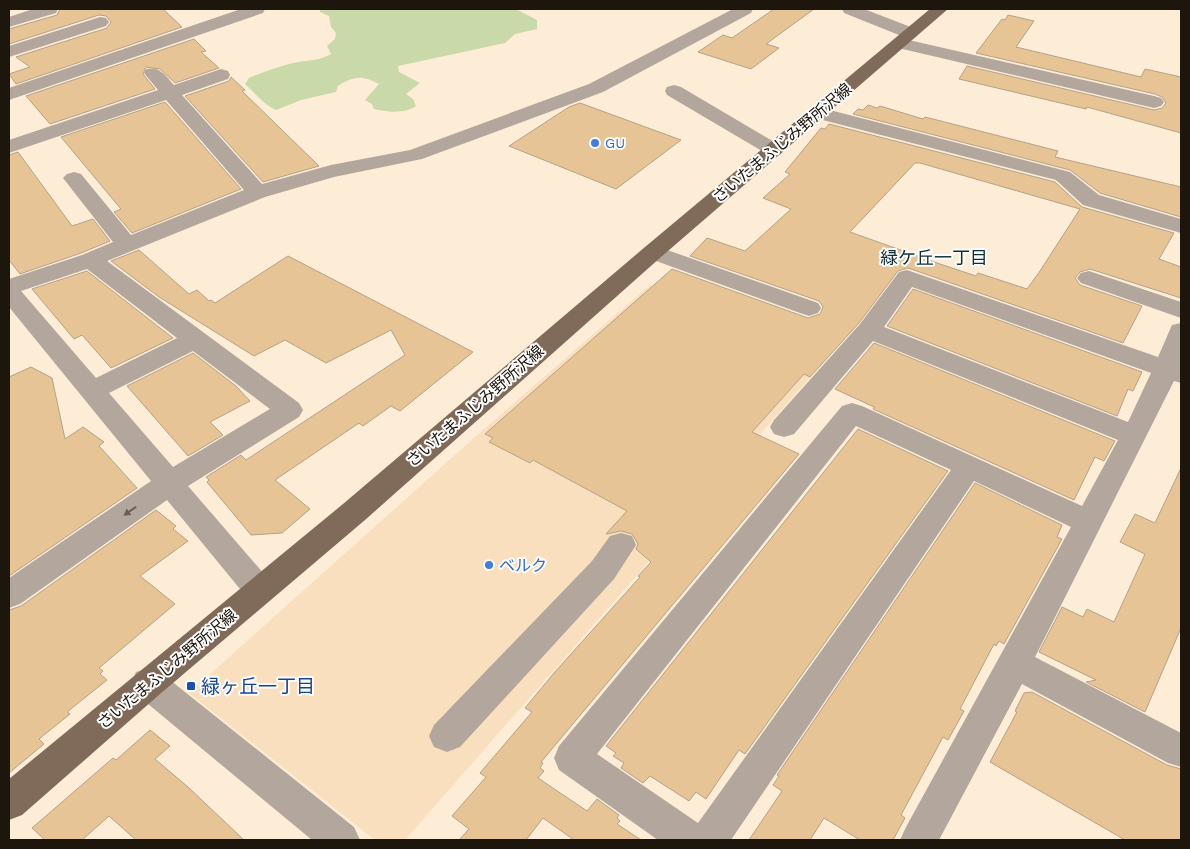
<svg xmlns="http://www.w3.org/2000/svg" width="1190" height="849" viewBox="0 0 1190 849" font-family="'Work Sans','Noto Sans JP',sans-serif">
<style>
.built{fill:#f9dfbd}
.green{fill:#c9d9a9}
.building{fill:#e7c496;stroke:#b5a187;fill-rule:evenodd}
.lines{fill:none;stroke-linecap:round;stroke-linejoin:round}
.minor{fill:#b3a79d;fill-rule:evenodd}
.major{fill:#806b5a;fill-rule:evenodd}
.oneway{fill:#685e54}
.shop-dot{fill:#3f7fe0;stroke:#fcfcfc;stroke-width:2}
.transit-dot{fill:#1a4fb4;stroke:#fcfcfc;stroke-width:2}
.labels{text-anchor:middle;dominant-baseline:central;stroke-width:4;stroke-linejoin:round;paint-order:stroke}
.far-shop-label{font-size:14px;fill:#366cbe;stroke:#fcfcfc;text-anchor:start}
.street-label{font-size:16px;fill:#1d160c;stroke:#fcfcfc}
.shop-label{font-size:16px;fill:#366cbe;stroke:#fcfcfc;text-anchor:start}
.neighbourhood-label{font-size:18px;fill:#0e3133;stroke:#fcfcfc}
.near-transit-label{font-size:19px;fill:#164399;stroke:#fcfcfc;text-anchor:start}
</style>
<rect width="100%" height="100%" fill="#fdecd6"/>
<!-- built -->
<path class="built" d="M650 285 828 357 405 840H375L189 693 475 437Z"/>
<!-- green -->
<path class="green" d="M320 9H516L537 20V29L515 34 505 43 398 66 399 72 420 83 406 94 413 99 416 106C405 114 387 112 374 109L372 104 365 100 379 84C362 75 354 76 338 86L336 92 301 100 276 110C264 105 255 93 245 84L249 78C263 72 278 67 293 63 307 60 319 61 331 54L327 46 335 39 336 33 331 27 329 16 320 12Z"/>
<!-- building -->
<path class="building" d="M60 9H163L182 27 16 84 9 74 30 67 16 57 107 28 111 22 106 16 99 15 9 44V29L57 15Z
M774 9H814L766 44 779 48 751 69 698 52 723 35 732 38Z
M1008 15 1034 21 1016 47 1141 77 1145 69 1181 77V133L1087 107 1086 109 959 79 967 66 1154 110 1162 108 1166 103 1162 97 1155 94 976 53 1002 19 1005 20Z
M194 39 206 51 201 52 219 68 175 83 160 69 146 67 143 74 155 89 50 124 26 96Z
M231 77 245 90 242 91 319 166 263 182 185 96 229 81Z
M165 102 241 189 132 233 114 212 121 209 61 137Z
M580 103 681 140 616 189 509 146 569 107Z
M868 105 877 108 880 106 923 119 925 117 1058 151 1055 157 1181 187V217L1100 193 1070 170 853 114 858 109 863 110Z
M829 124 1055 182 1082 207 1174 233 1159 259 1181 267V298L1090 269 1080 272 1075 278 1080 285 1142 306 1123 343 908 268 898 271 859 323 810 377 804 374 752 432 799 454 541 762 543 763 540 768 544 771 538 778 587 811 597 799 619 815 617 818 620 821 617 824 641 840H574L543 818 526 840H459L469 829 452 816 486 777 480 773 532 712 525 708 554 673 640 577 638 576 651 562 636 549 638 544 632 534 621 531 606 534 627 511 533 460 530 463 489 442 493 438 485 434 672 269 808 318 820 314 823 307 819 301 690 256 707 238 745 251 791 209 763 198 790 174 785 172 821 128 825 129ZM915 163H920L1080 209 1040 271 1027 289 978 273 976 276 940 264 850 232Z
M18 152 72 226 93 219 110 241 81 253 20 274 9 260V155Z
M139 250 189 294 197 290 209 301 211 300 215 303 288 256 473 352 400 411 391 406 363 426 359 423 275 480 310 509 282 533 251 535 207 482 209 480 206 477 241 455 246 460 405 355 391 330 326 363 285 340 254 356 159 297 111 261Z
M87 271 173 338 111 368 82 335 74 339 32 289Z
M913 289 1142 372 1133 391 1128 389 1117 416 887 326Z
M874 343 1115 441 1104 461 1095 457 1074 500 873 409 874 407 835 389Z
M193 353 236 386 250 401 210 422 223 435 188 456 127 386Z
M31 367 52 378 65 439 83 427 104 442 99 446 137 488 9 576V377Z
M858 429 948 471 745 754 739 750 706 799 696 792 689 801 650 776 643 783 621 768 624 763 613 756 616 753 606 746Z
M1181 468V628L1145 712 1086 682 1096 680 1039 652 1062 607 1083 617 1087 609 1114 622 1145 554 1120 542 1135 514 1155 523Z
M975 483 1062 525 1057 537 1062 539 1004 644 999 641 996 646 994 644 960 709 964 711 948 740 943 737 901 815 905 818 893 840H860L824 818 810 840H749L782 791 773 785 779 776 777 775Z
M156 510 176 526 173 529 188 541 140 576 175 604 99 668 103 671 100 674 107 680 67 712 70 714 39 739 44 744 9 773V610L21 606Z
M1032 692 1167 765 1181 769V840H1125L990 762 1017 712 1015 711 1024 693Z
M150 730 170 746 155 759 188 787 244 840H136L109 816 82 840H45L32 828 113 758 116 760Z"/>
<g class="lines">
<!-- minor -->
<path class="minor" d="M33 9H58L56 13 9 27V17Z
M241 9H265L263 13 9 100V88Z
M733 9H753L751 13 603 92 422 159 334 177 265 197 107 261 299 403 303 410 299 417 188 486 271 582 276 591 271 600 260 604 249 600 167 500 20 604 9 608V578L151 481 9 307V279L82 255 113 242 63 178 67 174 74 172 81 174 131 235 244 190 166 100 9 153V140L158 90 144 73 146 69C160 66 165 75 174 85L221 69 228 71 230 75 228 79 182 95 262 184 331 165 410 150 589 84ZM87 269 177 338 96 378 21 291ZM193 351 270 409 173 467 109 393Z
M842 9H864L916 29 919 33 916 37 910 38 904 37 844 13Z
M100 17 106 18 109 22 106 26 9 57V46Z
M900 38 1154 96 1161 98 1164 102 1161 106 1154 108 894 47 891 43 894 39Z
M674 85 681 87 781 146 784 150 781 154 774 156 767 154 667 95 665 91 667 87Z
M818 107 1070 172 1099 195 1181 219V233L1083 205 1056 180 811 117 808 113 811 109Z
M653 245 818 303 821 308 818 313 809 316 800 313 645 257 641 252 645 247Z
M907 270 1158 357 1172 325 1181 323V383L1174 381 1035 657 1181 733V767L1168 763 1022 684 939 840H900L906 827 1071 527 974 481 731 840H658L559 770 554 758 559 746 842 406 852 403 862 406 1082 506 1118 440 873 341 794 434 784 437 774 434 770 427 774 420 860 324 899 272ZM912 287 1151 373 1128 422 884 327ZM856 426 951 470 698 823 597 754Z
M1089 271 1181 302V318L1081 283 1077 278 1081 273Z
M621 533 632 536 636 545 614 579 460 747 447 752 434 747 429 736 434 725 592 561 610 536Z
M148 668 160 672 354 827 360 840H312L136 694 131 683 136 672Z"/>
<!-- major -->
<path class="major" d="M930 9H948L661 257 365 520 160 694 22 815 9 820V779L343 504 645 247Z"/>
</g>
<!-- one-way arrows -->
<defs><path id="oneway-solid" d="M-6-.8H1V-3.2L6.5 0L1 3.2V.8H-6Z" transform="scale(1.25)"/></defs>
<use class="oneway" href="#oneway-solid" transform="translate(130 511) rotate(145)"/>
<!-- markers -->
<g class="shop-dot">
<circle cx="595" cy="143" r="5"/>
<circle cx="489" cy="565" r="5"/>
</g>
<rect class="transit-dot" x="186" y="681" width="10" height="10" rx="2.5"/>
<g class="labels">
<!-- far-shop labels -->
<g class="far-shop-label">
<text x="605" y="143">GU</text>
</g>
<!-- street labels -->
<g class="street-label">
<text transform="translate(782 143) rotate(-40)">さいたまふじみ野所沢線</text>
<text transform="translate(475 406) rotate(-41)">さいたまふじみ野所沢線</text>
<text transform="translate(167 669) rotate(-40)">さいたまふじみ野所沢線</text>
</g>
<!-- shop labels -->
<g class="shop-label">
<text x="499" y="565">ベルク</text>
</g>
<!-- neighbourhood labels -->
<g class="neighbourhood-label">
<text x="934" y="257">緑ケ丘一丁目</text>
</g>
<!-- near-transit labels -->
<g class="near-transit-label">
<text x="201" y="686">緑ヶ丘一丁目</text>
</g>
</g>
<!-- border -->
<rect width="1190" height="849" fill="none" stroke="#1d160c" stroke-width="20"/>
</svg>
